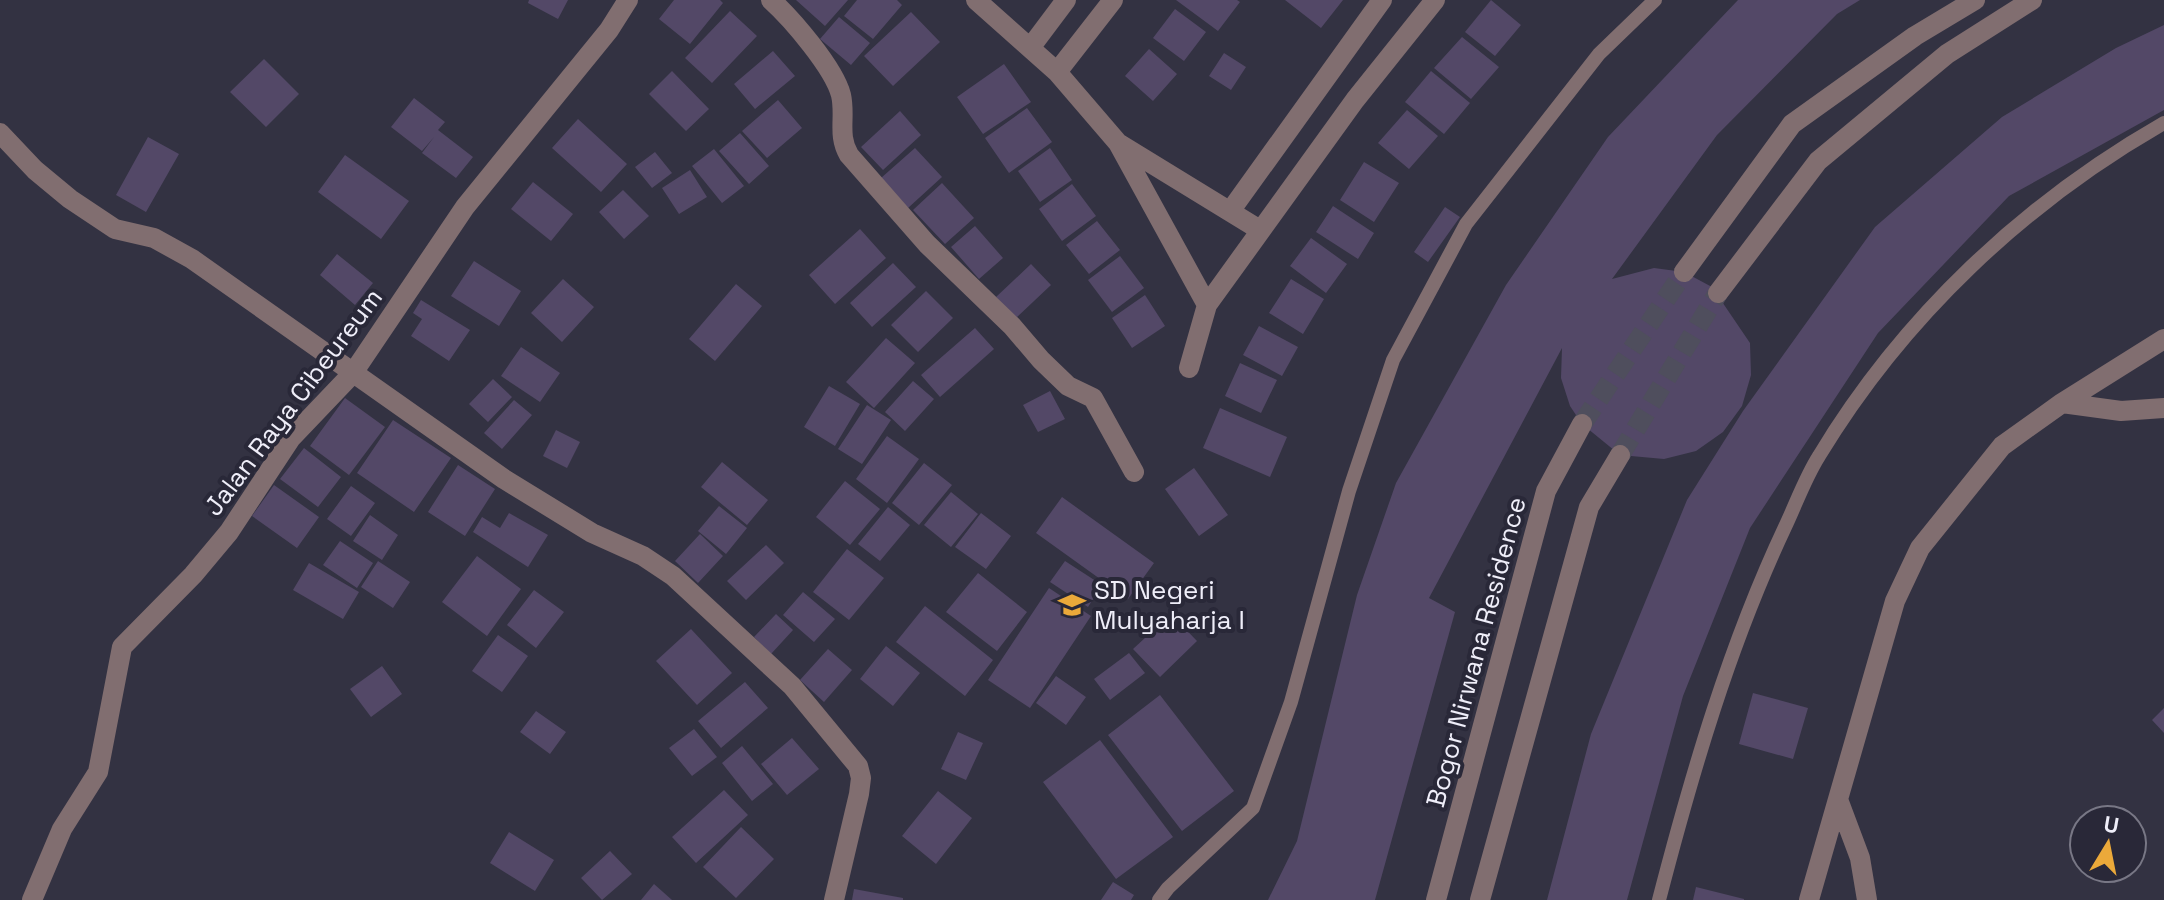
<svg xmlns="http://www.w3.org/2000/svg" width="2164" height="900" viewBox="0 0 2164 900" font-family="'Space Grotesk',sans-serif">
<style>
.building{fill:#534867}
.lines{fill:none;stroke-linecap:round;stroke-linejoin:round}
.tertiary-tunnel{stroke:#4f4e5d;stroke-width:20;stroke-dasharray:20 10;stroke-linecap:butt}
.service{stroke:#816e70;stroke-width:14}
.minor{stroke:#816e70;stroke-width:20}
.tertiary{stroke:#816e70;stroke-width:20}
.labels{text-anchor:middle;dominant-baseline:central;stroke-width:8;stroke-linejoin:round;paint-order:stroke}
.street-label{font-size:26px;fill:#efeef9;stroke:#292838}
.poi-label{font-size:26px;fill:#efeef9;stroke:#292838;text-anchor:start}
</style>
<rect width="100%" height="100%" fill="#333242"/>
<!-- building -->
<path class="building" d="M529 0H568L558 19 528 3Z
M674 0H720L723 3 690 44 659 19Z
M796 0H848L825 26Z
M857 0H897L902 5 873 39 844 16Z
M1176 0H1237L1240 2 1218 31Z
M1285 0H1343L1321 28Z
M1491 0 1521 25 1495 56 1465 32Z
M1738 0H1860L1837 14 1717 135 1612 279 1654 268 1684 272 1712 287 1750 343 1751 375 1742 406 1723 432 1696 451 1664 459 1620 455 1582 424 1570 406 1561 378 1562 348 1429 598 1455 612 1375 900H1268L1297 841 1357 595 1396 483 1506 285 1608 137Z
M1175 9 1206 32 1184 61 1153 38Z
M730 11 757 36 712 83 685 58Z
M911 12 940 42 893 86 864 56Z
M839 17 870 43 851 65 820 39Z
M2164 25V110L2009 196 1878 333 1750 528 1683 696 1627 900H1547L1591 734 1687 500 1743 411 1875 227 2002 117 2116 48Z
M1462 37 1499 67 1471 99 1434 68Z
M1149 49 1177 74 1153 101 1125 76Z
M773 51 795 76 755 109 734 84Z
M1224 53 1246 67 1231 90 1209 76Z
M264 59 299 94 266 127 230 92Z
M1004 64 1031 102 983 134 957 97Z
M672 71 709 109 686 131 649 94Z
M1431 71 1470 103 1444 134 1405 102Z
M414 98 445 122 438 130 473 157 456 178 422 153 434 137 422 151 391 127Z
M778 100 802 128 767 158 742 131Z
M1027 108 1052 142 1009 173 985 138Z
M1407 110 1438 136 1409 169 1378 143Z
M900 111 921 135 883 170 861 147Z
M578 119 627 164 601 192 552 148Z
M740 133 769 166 749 184 719 151Z
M148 137 179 154 146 212 116 195Z
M915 148 942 177 908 208 881 178Z
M1050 148 1072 180 1040 202 1018 171Z
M714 149 744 186 722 203 692 166Z
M655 152 672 173 652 188 635 167Z
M345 155 409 201 381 239 318 192Z
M1364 162 1399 183 1374 222 1340 200Z
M690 170 707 197 679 214 662 188Z
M533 182 573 214 551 241 511 209Z
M942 183 974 218 945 244 913 210Z
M1072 184 1096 216 1062 241 1039 209Z
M623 190 649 216 624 239 599 212Z
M1333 206 1374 233 1358 259 1316 232Z
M1445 207 1460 217 1428 262 1414 252Z
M1097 221 1120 250 1089 274 1066 245Z
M975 226 1003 258 979 279 951 247Z
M860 229 886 258 835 304 809 275Z
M1311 238 1347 264 1326 293 1290 266Z
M337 254 373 283 355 305 320 275Z
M1120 256 1144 288 1112 312 1088 280Z
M474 261 521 291 499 326 451 296Z
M893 263 916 287 872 327 850 303Z
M1031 264 1051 285 1016 318 996 297Z
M563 279 594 307 562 342 531 313Z
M1291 279 1324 299 1303 334 1269 313Z
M736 284 762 306 715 361 689 339Z
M926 291 953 318 918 352 891 325Z
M1145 295 1165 326 1132 348 1112 318Z
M421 300 470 330 449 361 411 336 422 319 413 313Z
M1259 326 1298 347 1282 376 1243 355Z
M975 328 994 349 940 397 921 375Z
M886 338 915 363 874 408 846 382Z
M521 347 560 373 540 402 501 376Z
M1240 363 1277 380 1261 413 1225 396Z
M493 379 512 397 488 422 469 404Z
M913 381 934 399 905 431 885 412Z
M829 386 860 404 835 446 804 427Z
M1050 391 1065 419 1038 432 1023 405Z
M345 398 385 427 349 475 310 446Z
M514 400 532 415 502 449 484 433Z
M867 405 891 420 862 464 838 449Z
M1220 408 1287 437 1270 477 1203 448Z
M393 420 451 458 414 512 357 473Z
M556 430 580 442 567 468 543 456Z
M887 436 919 459 887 503 856 479Z
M304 448 341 477 318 507 280 479Z
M722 462 768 500 747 525 701 487Z
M924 463 952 485 919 525 892 503Z
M458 465 495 489 465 536 428 512Z
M1194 468 1228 515 1199 536 1165 489Z
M845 481 880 509 850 545 816 517Z
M274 485 319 517 297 548 252 516Z
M351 486 375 503 351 536 327 519Z
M951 492 978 514 951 547 924 525Z
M1062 497 1154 563 1128 599 1036 533Z
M719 506 747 528 726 554 698 531Z
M888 507 910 525 880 561 858 544Z
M509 513 548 535 528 567 473 532 482 517 500 528Z
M981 513 1011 536 986 569 955 547Z
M370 515 398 535 382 560 353 541Z
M700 534 723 556 698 583 675 561Z
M340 541 373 563 357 588 323 565Z
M766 545 784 563 746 600 727 581Z
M847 549 884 578 849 620 813 592Z
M477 556 521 589 487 636 442 602Z
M378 561 410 582 393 608 361 587Z
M1065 561 1102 585 1088 607 1050 582Z
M309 563 359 592 343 619 293 590Z
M978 573 1027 612 997 651 946 612Z
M1049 588 1091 616 1030 708 988 680Z
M534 590 564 612 536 648 507 625Z
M803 592 835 619 814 642 783 615Z
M925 606 993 660 965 696 896 642Z
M776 614 793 630 771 654 754 637Z
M1171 614 1197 641 1160 677 1133 649Z
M691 629 732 673 697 705 656 661Z
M498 635 528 656 502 692 472 671Z
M886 646 920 673 893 706 860 679Z
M828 649 852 670 824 702 800 680Z
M1129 653 1145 673 1110 700 1094 679Z
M382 666 402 694 371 717 350 689Z
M1056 676 1086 697 1066 725 1036 703Z
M745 682 768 708 721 748 698 721Z
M1753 693 1808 708 1793 759 1739 744Z
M1160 695 1234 791 1182 831 1108 735Z
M2164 708V733L2152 720Z
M536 711 566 732 550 754 520 732Z
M694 729 717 757 692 776 669 748Z
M958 732 983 743 966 780 941 769Z
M792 738 819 769 787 795 761 764Z
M1100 740 1173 837 1116 879 1043 782Z
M742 746 773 784 752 801 722 763Z
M724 790 748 815 696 863 672 837Z
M938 791 972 818 936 864 902 836Z
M741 827 774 859 736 898 703 867Z
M509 832 554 860 535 891 490 863Z
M610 851 632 874 602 900 581 878Z
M1113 882 1134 895 1131 900H1101Z
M654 884 672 900H641Z
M1696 887 1744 899V900H1693Z
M854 889 903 898V900H852Z"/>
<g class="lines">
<!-- tertiary-tunnel -->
<path class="tertiary-tunnel" d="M1582 424 1684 272
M1620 455 1718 293"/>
<!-- service -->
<path class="service" d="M1159 900 1168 888 1253 808 1291 702 1349 491 1393 360 1466 224 1599 54 1655 0
M1659 900C1692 773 1729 646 1785 527 1796 504 1805 478 1819 456 1903 317 2024 203 2164 123"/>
<!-- minor -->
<path class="minor" d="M771 0C792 19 834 68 841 95 846 117 837 135 849 155L927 244 1012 326 1041 360 1068 386 1093 398 1134 472
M976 0 1057 72 1118 143 1260 230
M1030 48 1066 0
M1057 72 1113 0
M0 133 35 170 70 199 115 229 154 238 192 259 504 479 592 533 643 556 673 576 792 686 858 766 861 778 859 794 834 900
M1118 143 1207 305
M1231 210 1382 0
M1189 368 1207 305 1355 100 1435 0
M2062 403 2121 411 2164 408
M1839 802 1860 858 1867 900
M32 900 62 829 98 772 122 647 193 575 229 532 291 438 353 373 465 207 609 30 628 0
M1809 900 1895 601 1920 548 2002 446 2062 403 2164 339"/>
<!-- tertiary -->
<path class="tertiary" d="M1684 272 1792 124 1915 36 1975 0
M1718 293 1818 161 1947 54 2032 0
M1436 900 1546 491 1582 424
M1480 900 1589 507 1620 455"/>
</g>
<!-- icons -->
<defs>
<g id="school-bare" transform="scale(2.16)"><path d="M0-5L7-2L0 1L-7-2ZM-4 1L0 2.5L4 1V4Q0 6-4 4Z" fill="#eba93a" stroke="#292838" stroke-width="2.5" paint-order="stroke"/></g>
</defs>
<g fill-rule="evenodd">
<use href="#school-bare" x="1072" y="605"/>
</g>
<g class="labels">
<!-- street labels -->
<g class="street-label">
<text transform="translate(293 402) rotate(-53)">Jalan Raya Cibeureum</text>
<text transform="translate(1476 652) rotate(-75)">Bogor Nirwana Residence</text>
</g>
<!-- poi labels -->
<g class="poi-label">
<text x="1094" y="590">SD Negeri<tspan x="1094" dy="30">Mulyaharja I</tspan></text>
</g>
</g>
<!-- north arrow -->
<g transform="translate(2108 844) rotate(10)"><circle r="38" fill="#292838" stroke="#787785" stroke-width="2"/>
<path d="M0-6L14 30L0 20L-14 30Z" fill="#eba93a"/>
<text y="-12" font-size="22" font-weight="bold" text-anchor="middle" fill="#efeef9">U</text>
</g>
</svg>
